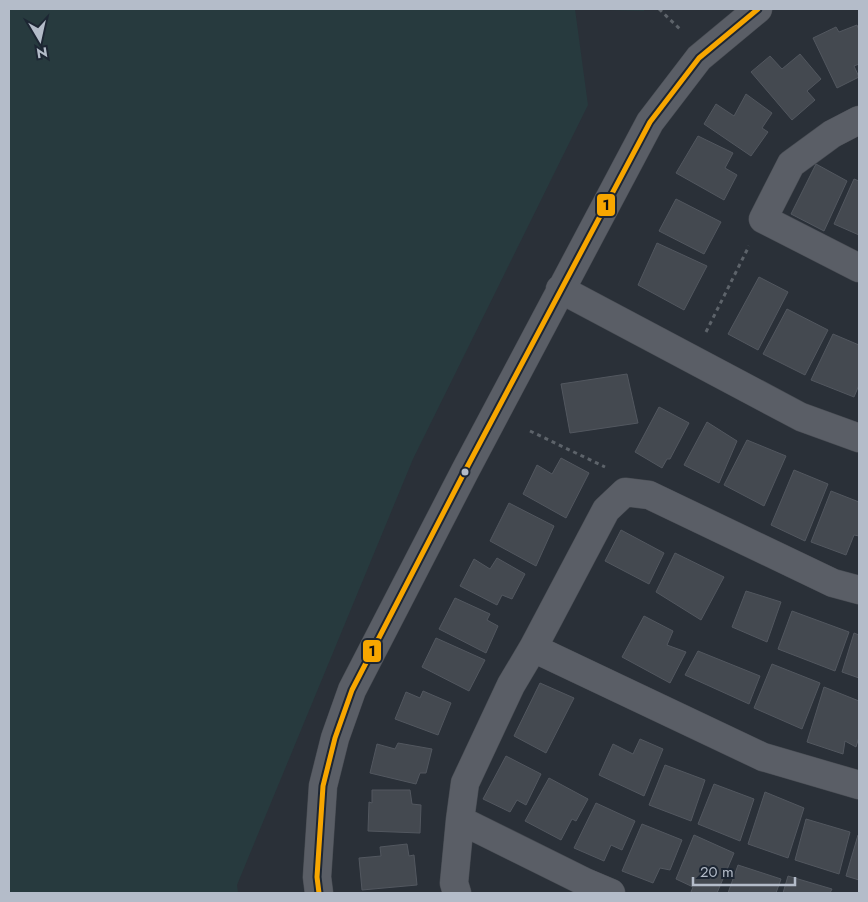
<svg xmlns="http://www.w3.org/2000/svg" width="868" height="902" viewBox="0 0 868 902" font-family="Jost,sans-serif">
<style>
.green{fill:#273a3e}
.building{fill:#444950;stroke:#52575f}
.lines{fill:none;stroke-linecap:round;stroke-linejoin:round}
.minor-casing{stroke:#484c53;stroke-width:29}
.path{stroke:#5d636a;stroke-width:3;stroke-dasharray:4 4;stroke-linecap:butt}
.minor{stroke:#5a5e66;stroke-width:28}
.bus-1-casing{stroke:#1d2633;stroke-width:9}
.bus-1{stroke:#f7a600;stroke-width:5}
.bus-dot{fill:#b4bcc9;stroke:#1d2633;stroke-width:2}
.line-badge{stroke:#1d2633;stroke-width:2}
.pale-badge-label{font-size:14px;text-anchor:middle;font-weight:bold;fill:#111}
</style>
<rect width="100%" height="100%" fill="#2a3038"/>
<!-- green -->
<path class="green" d="M9 9H644V11L575 9 588 105 413 459 237 885 238 893H9Z"/>
<!-- building -->
<path class="building" d="M857 25 859 30V64L854 66 859 77 837 88 813 38 836 27 839 32Z
M800 54 821 79 807 91 815 100 792 120 751 72 770 56 782 69Z
M746 94 772 113 762 128 768 132 751 156 704 124 716 104 734 116Z
M698 136 733 153 725 168 737 175 724 200 676 173Z
M816 164 847 181 824 231 791 214Z
M854 179 859 181V235L834 224Z
M676 199 721 222 704 254 659 231Z
M657 243 707 266 684 310 638 285Z
M759 277 788 292 758 350 728 334Z
M787 309 828 330 805 375 763 354Z
M833 334 859 345V385L854 397 811 380Z
M627 374 638 423 570 433 561 384Z
M659 407 689 423 670 459H667L662 468 635 452Z
M707 422 737 441 719 483 684 465Z
M747 440 786 456 764 506 724 485Z
M561 458 589 473 566 518 523 494 537 465 552 474Z
M794 470 828 484 805 541 771 525Z
M831 491 859 502V536L854 535 846 555 811 542Z
M509 503 554 526 536 566 490 541Z
M621 530 664 553 649 584 605 561Z
M675 553 724 577 701 620 656 592Z
M497 558 525 574 512 599 502 595 497 605 460 586 474 559 490 569Z
M746 591 781 602 767 642 732 627Z
M455 598 490 614 487 620 498 626 486 653 439 629Z
M792 611 849 632 835 671 778 649Z
M644 616 673 631 667 645 686 652 670 683 622 657Z
M854 633 859 635V678L842 672Z
M436 638 485 660 469 691 422 667Z
M698 651 760 676 749 704 685 675Z
M772 664 820 683 802 729 754 708Z
M540 683 574 698 546 753 514 736Z
M824 687 859 701V737L856 747 845 741 843 754 807 742Z
M423 691 451 703 438 735 395 719 406 692 420 698Z
M640 739 663 749 644 796 599 775 613 744 633 754Z
M398 743 432 749 426 773H420L416 784 370 773 377 744 395 749Z
M506 756 541 774 526 805 517 800 510 812 483 799Z
M665 765 705 780 691 821 649 805Z
M549 778 588 799 576 821 572 819 561 840 525 821Z
M714 784 754 799 740 841 698 824Z
M372 790H410L412 804 421 805 420 833 368 831 369 802 372 803Z
M765 792 804 808 788 858 748 844Z
M596 803 635 821 622 850 611 845 604 861 574 848Z
M806 819 850 832 839 874 795 860Z
M642 824 682 840 670 870 660 868 653 883 622 871Z
M694 835 734 853 717 893H693L691 892 693 887 676 879Z
M858 835 859 836V880L846 876Z
M407 844 409 856 414 855 417 885 362 890 359 858 381 856 380 847Z
M738 865 781 879 776 893H728Z
M788 876 832 889 830 893H783Z"/>
<g class="lines">
<!-- minor casing -->
<g class="minor-casing">
<path id="minor" d="M859 120 832 134 791 164 763 219 859 268
M560 289 801 417 859 438
M533 648 763 757 859 785
M319 893 317 877 323 786 335 738 352 690 465 471 650 122 699 58 758 9
M457 893 454 883 460 820
M611 893 585 882 460 820 465 783 511 685 533 648 606 510 625 492 649 495 833 583 859 590"/>
</g>
<!-- path -->
<path class="path" d="M659 9 682 31
M706 332 749 246
M530 431 605 467"/>
<!-- minor -->
<use href="#minor" class="minor"/>
<!-- bus-1 casing -->
<g class="bus-1-casing">
<path id="bus-1" d="M319 893 317 877 323 786 335 738 352 690 465 471 650 122 699 58 758 9"/>
</g>
<!-- bus-1 -->
<use href="#bus-1" class="bus-1"/>
</g>
<!-- markers -->
<circle class="bus-dot" cx="465" cy="472" r="4.5"/>
<g class="line-badge">
<rect x="596" y="193" width="20" height="24" rx="5" fill="#f7a600"/>
<rect x="362" y="639" width="20" height="24" rx="5" fill="#f7a600"/>
</g>
<g class="pale-badge-label">
<text x="606" y="210">1</text>
<text x="372" y="656">1</text>
</g>
<!-- border -->
<rect width="868" height="902" fill="none" stroke="#b4bcc9" stroke-width="20"/>
<!-- north arrow -->
<g transform="translate(40 40) rotate(171)" stroke="#1d2633" stroke-width="4" paint-order="stroke">
<path d="M0-4L9 19L0 12L-9 19Z" fill="#b4bcc9"/>
<text y="-8" font-size="14" font-weight="bold" text-anchor="middle" fill="#b4bcc9">N</text>
</g>
<!-- scale -->
<path d="M693 877v8h102v-8" fill="none" stroke="#b4bcc9" stroke-width="2.5"/>
<text x="700" y="877" font-size="15" fill="#b4bcc9" stroke="#1d2633" stroke-width="4" paint-order="stroke">20 m</text>
</svg>
